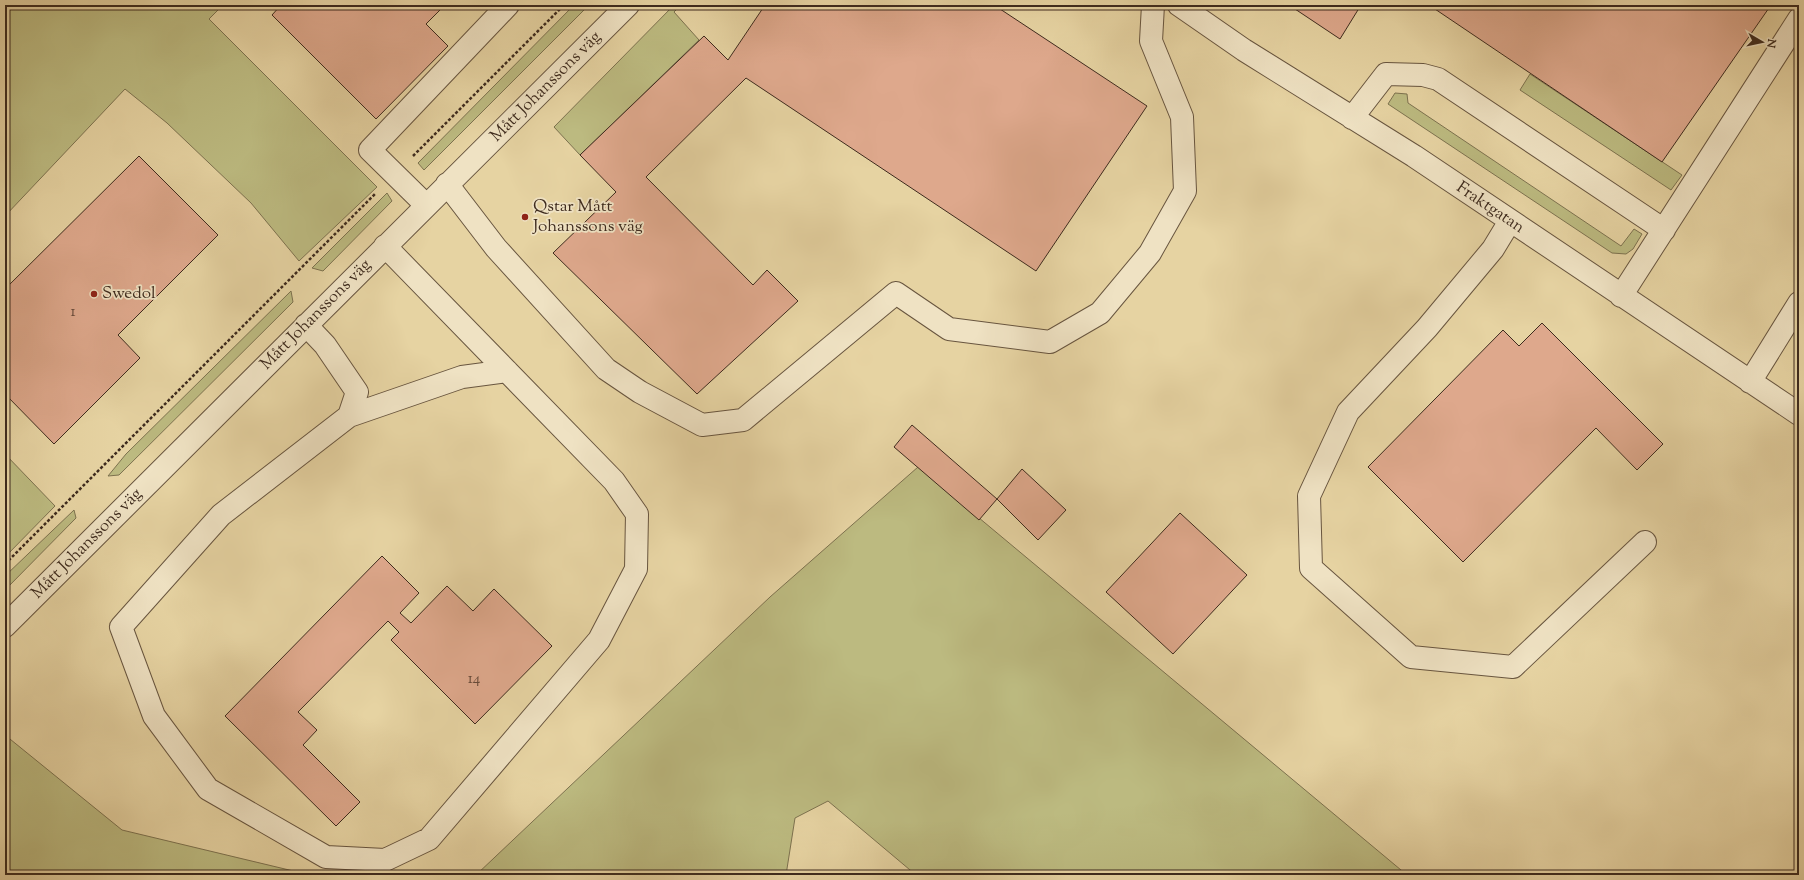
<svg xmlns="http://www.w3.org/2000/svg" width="1804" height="880" viewBox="0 0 1804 880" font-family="'Sorts Mill Goudy',serif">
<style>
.green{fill:#bcba80;stroke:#7d724f}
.building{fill:#dea88c;stroke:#3e2b1e}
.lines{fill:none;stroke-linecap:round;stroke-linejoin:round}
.minor-casing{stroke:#68553f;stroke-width:24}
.path{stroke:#3e2b1e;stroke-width:2.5;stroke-dasharray:3 2;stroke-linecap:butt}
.minor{stroke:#efe2c3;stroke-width:22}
.poi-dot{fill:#8f2418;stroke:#efe2c3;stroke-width:1.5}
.labels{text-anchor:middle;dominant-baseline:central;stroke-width:3.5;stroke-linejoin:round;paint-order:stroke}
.number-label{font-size:15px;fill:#664a3a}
.street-label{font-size:17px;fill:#3e2b1e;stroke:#efe2c3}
.poi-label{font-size:17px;fill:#3e2b1e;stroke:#efe2c3;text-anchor:start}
</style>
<rect width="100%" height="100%" fill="#e6d3a2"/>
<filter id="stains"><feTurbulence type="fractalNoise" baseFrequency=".005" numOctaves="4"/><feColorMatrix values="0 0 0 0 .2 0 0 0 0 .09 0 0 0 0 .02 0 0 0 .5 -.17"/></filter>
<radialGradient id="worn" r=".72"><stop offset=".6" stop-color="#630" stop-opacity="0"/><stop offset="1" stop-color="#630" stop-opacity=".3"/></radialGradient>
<!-- green -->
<path class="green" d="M13 5H223L209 19 377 187 299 261 251 203 167 123 125 89 5 216V19Z
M574 5H589L424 170 418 163Z
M674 5H681L674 12 699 40 580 155 554 127Z
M1530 74 1682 175 1671 190 1520 90Z
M1395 93 1407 94 1408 103 1621 246 1634 229 1642 234 1633 249 1626 254 1612 253 1388 104Z
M387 193 392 201 323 271 312 268Z
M291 291 293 302 119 475 108 476 126 454Z
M5 454 55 506 5 557Z
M918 467 1407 875H916L828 801 795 818 786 875H476L770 597Z
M74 510 76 518 5 590V576Z
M5 735 122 830 310 875H26L5 872Z"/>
<!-- building -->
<path class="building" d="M281 5H445L426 24 448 46 376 119 272 15Z
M765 5H994L1147 106 1036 271 746 78 646 177 753 285 767 270 798 301 697 394 553 253 616 192 580 155 704 36 728 60Z
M1289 5H1361L1340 39Z
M1429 5H1771L1662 162Z
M139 156 218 235 118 335 140 358 54 444 5 394V289Z
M1542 323 1663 444 1637 470 1596 428 1463 562 1368 467 1503 330 1519 346Z
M912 425 997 499 979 520 894 447Z
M1022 469 1066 510 1038 540 997 499Z
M1180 513 1247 575 1173 654 1106 592Z
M382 556 419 593 400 613 411 623 447 586 473 611 494 589 552 646 475 724 391 640 399 632 388 621 298 712 317 730 303 745 360 802 336 826 225 716Z"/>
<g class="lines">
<!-- minor casing -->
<g class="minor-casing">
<path id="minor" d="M1179 5 1244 50 1414 156 1799 414
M1352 118 1386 74 1423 75 1438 79 1664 230
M447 184 496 248 606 369 640 392 702 425 743 420 896 293 949 329 1050 342 1100 313 1150 253 1185 191 1182 117 1151 41 1153 5
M426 205 370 150 508 5
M1510 221 1493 249 1427 328 1348 412 1309 496 1311 568 1411 657 1513 667 1645 542
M1621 296 1799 19
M306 325 325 345 357 392 349 416 221 515 121 627 154 716 208 789 326 857 385 860 429 839 599 640 636 569 637 514 614 481 385 246
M1750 382 1799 303
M349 416 462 377 507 371
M5 626 628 5"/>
</g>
<!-- path -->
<path class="path" d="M413 156 564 5
M5 564 376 193"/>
<!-- minor -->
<use href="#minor" class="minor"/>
</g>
<!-- markers -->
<g class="poi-dot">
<circle cx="525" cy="217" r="4"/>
<circle cx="94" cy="294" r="4"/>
</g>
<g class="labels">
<!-- number labels -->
<g class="number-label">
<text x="73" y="312">1</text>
<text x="474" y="679">14</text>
</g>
<!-- street labels -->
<g class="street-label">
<text transform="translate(546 87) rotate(-45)">Mått Johanssons väg</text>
<text transform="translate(1490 208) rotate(34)">Fraktgatan</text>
<text transform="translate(316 315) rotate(-45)">Mått Johanssons väg</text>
<text transform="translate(87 544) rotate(-45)">Mått Johanssons väg</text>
</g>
<!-- poi labels -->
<g class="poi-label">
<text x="533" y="207">Qstar Mått<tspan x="533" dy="20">Johanssons väg</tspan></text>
<text x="102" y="294">Swedol</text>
</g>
</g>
<!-- margin -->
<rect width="1804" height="880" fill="none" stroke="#e6d3a2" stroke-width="20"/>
<rect x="6" y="6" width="1792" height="868" fill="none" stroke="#3e2b1e" stroke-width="2"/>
<rect x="10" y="10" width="1784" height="860" fill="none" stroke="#3e2b1e"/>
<!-- north arrow -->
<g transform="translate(1762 42) rotate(99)" stroke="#efe2c3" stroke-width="3" paint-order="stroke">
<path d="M0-3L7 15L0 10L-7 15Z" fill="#3e2b1e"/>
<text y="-6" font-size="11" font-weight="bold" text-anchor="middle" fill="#3e2b1e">N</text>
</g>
<rect width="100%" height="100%" filter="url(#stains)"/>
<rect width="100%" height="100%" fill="url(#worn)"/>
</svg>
